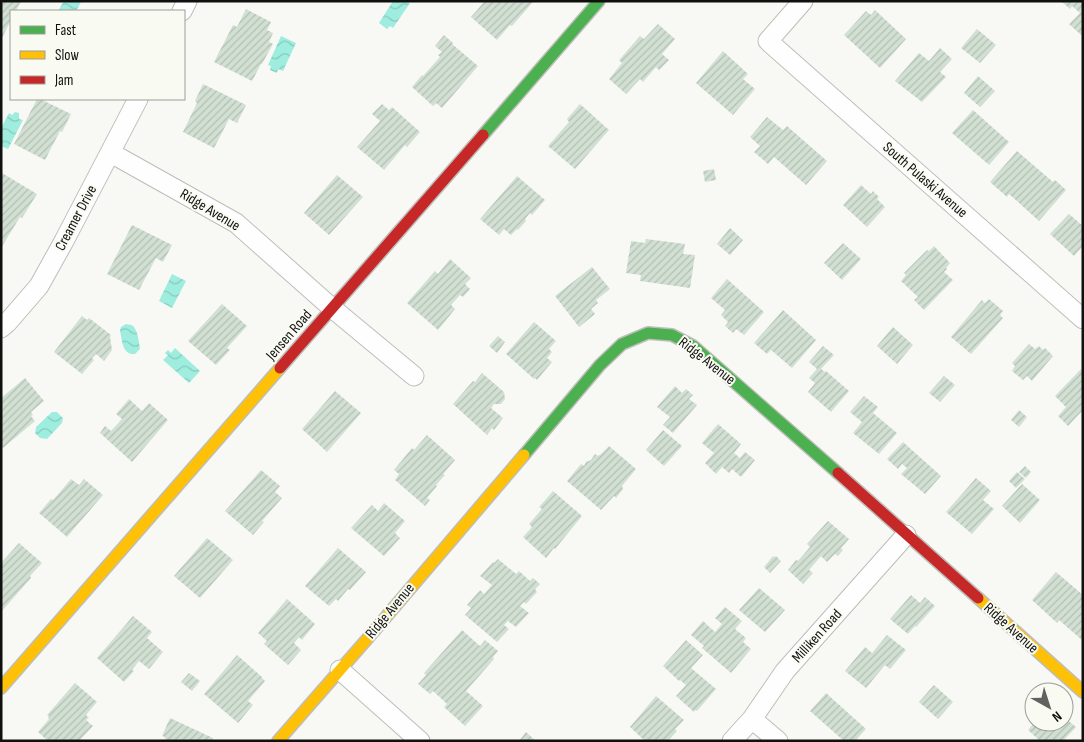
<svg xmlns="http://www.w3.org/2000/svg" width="1084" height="742" viewBox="0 0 1084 742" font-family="'Sofia Sans Condensed',sans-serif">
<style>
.water{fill:url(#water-waves)}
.building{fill:url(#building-hatch)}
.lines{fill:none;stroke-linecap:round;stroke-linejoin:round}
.street-casing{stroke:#bdbeba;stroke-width:21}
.fast-casing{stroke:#bdbeba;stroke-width:14}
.slow-casing{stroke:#bdbeba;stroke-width:14}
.jam-casing{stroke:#bdbeba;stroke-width:14}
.street{stroke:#fefefe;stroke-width:19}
.fast{stroke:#4caf50;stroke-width:11}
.slow{stroke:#ffc107;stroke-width:11}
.jam{stroke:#c62828;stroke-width:11}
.labels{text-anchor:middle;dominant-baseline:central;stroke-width:4;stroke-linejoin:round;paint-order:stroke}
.street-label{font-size:15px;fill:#10100e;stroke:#f9fbf3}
</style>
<defs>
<pattern id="water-waves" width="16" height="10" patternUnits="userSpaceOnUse" patternTransform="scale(1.25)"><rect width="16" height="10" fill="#9eedde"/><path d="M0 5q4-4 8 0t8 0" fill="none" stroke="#87cabd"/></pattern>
<pattern id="building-hatch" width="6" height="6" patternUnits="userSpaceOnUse" patternTransform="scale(1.25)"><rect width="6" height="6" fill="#d2e0d3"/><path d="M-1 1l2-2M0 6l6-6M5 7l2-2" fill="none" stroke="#b3bfb4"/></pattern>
</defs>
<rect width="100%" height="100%" fill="#f8f9f5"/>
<!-- water -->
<path class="water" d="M64 1H80L81 2 76 11H58Z
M393 1H407L410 3 393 28 390 26 387 29 379 23Z
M281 36 296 43 283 71 278 69 277 73 270 70 271 66 268 65Z
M15 112 19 113V119L23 120 8 149 1 146V128L9 113 12 115Z
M172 274 186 281 172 308 159 301Z
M126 324C129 325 132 324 134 327 138 332 139 343 140 349L135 354C122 355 122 340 120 330L121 327Z
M175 348 200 371 189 383 163 360 168 355 165 353 168 350 171 353Z
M52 412H57L63 418 62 423 47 439 40 438 35 433 36 427Z"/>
<!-- building -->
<path class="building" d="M1 1H21L16 11H11V20L1 40Z
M485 1H531L533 2 512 26 510 25 497 40 471 17Z
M1061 1H1083V33L1081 35 1069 24 1080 13 1072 6 1070 9Z
M246 9 271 22 267 30 273 33 269 42 273 44 262 64H261L252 81 214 62 233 25 237 27Z
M875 10 906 39 880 68 844 35 866 11 871 15Z
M658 24 675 39 662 54 669 60 659 70 656 67 643 82 640 79 626 94 609 79 622 63 619 60 640 36 644 39Z
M977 29 996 45 980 63 961 48Z
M444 35 453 43 452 44 478 66 442 108 436 103 433 106 412 87 422 75 423 76 440 57 438 55 442 52 435 46Z
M940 48 952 59 940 72 946 77 922 102 895 81 919 53 929 61Z
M723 51 748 74 743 79 755 89 733 115 696 83Z
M978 76 995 91 980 107 964 93Z
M203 84 246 105 237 123 229 119 214 148 183 132 197 103 195 101Z
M37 99H40L71 114 62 132 60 131 45 160 14 144Z
M382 104 389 110 392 107 420 132 407 147 405 145 384 170 357 147 380 121 372 114Z
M580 104 609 130 575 169 548 146 569 122 567 119Z
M973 110 1009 142 989 165 952 133Z
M767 117 783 130 787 126 827 161 806 185 774 157 768 164 754 152 760 146 750 137Z
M1017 151 1053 182 1055 180 1066 190 1039 221 1009 194 1007 197 990 182Z
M714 169 716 180 705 182 703 171Z
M2 173 37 194 22 218 20 217 1 248V174Z
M337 175 363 197 329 235 304 213Z
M517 176 545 200 532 215 530 213 525 219 526 221 518 230 517 229 511 235 504 229 499 235 480 219Z
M861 185 871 194 873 191 879 197 877 199 885 207 867 227 843 205Z
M1069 214 1083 226V246L1074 256 1050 234Z
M132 225 172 245 163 262 156 258 139 290 107 274Z
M730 228 743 240 730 255 717 244Z
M646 239 685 244 683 254 695 255 690 288 640 281 641 275 626 273 631 241 645 243Z
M843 243 861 259 842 280 824 263Z
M934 246 950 263 946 268 947 269 944 272 953 280 924 310 914 300 918 297 901 281 906 275 904 273 927 250 929 251Z
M450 259 471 278 465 284 470 289 463 297 460 295 451 305 455 309 438 330 407 303 435 271 438 274Z
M592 267 610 289 596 300 598 303 591 309 595 314 579 327 555 296Z
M727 279 764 312 744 335 736 329 733 333 725 326 728 322 721 315 725 310 711 298Z
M989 299 1003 311 1000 315 1003 318 971 354 951 337 982 300 985 303Z
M222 304 247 326 227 348 230 350 216 365 188 341Z
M783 310 816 340 792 368 771 350 767 354 754 343Z
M82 316 87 320 89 318 111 335 110 337 112 350 104 361 96 354 92 358 94 360 82 374 54 352Z
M534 322 556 341 549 349 552 352 547 358 552 362 537 380 535 378 534 379 506 354Z
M893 327 913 345 897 364 877 346Z
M498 336 505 342 497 353 489 346Z
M1029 344 1035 349 1039 346 1043 350 1045 348 1053 356 1032 381 1027 376 1023 380 1012 371 1015 366 1012 363Z
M823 346 834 355 821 369 825 372 826 371 849 391 831 412 808 392 815 383 809 378 817 369 809 362Z
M1081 369 1083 371V410L1068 426 1058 416 1066 407 1055 396Z
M482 373 504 392 505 399 501 404H494L491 408 503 418 494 430 492 428 487 435 453 404 473 381 475 382Z
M944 376 955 385 940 402 929 393Z
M25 378 44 401 31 412 33 415 31 416 35 421 3 448 1 446V398Z
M675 386 682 393 686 389 693 395 689 399 697 405 673 433 663 425 670 417 657 407Z
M335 391 361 413 327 452 302 429Z
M864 396 878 407 873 413 897 433 879 454 853 433 862 422 850 412Z
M129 399 142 411 149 403 168 420 132 462 100 433 105 426 111 431 122 419 116 414Z
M1019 410 1027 417 1019 427 1011 420Z
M718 424 741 444 734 453 740 458 745 452 755 460 741 477 732 469 729 473 722 467 716 474 705 463 714 453 702 443Z
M663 430 682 446 664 466 646 450Z
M427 435 455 460 443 474 445 475 436 485 437 486 427 498 430 500 425 506 395 480 399 474 394 470 412 448 414 450Z
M903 442 941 476 925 494 901 474 907 468 902 464 898 469 887 459Z
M609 446 636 469 622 486 623 489 616 498 614 496 601 510 567 481 581 464 584 466 586 462 591 460 595 454 598 456 599 455H600Z
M1025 466 1031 472 1026 478 1019 472Z
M261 470 280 486 275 492 282 498 262 521 264 522 253 535 225 511Z
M1017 472 1025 479 1016 488 1009 481Z
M976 478 991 491 983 500 994 509 972 534 946 512Z
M71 479 79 485 84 479 103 495 67 537 39 513 51 499 53 500Z
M1022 484 1040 500 1020 523 1002 506Z
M553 491 582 516 555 549 554 548 546 558 523 537 532 527 529 524 542 509 539 507Z
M384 503 405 521 395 533 400 538 384 556 351 528 372 505 378 511Z
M828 521 849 539 841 548 843 550 838 556 835 554 827 562 821 556 809 570 813 573 803 584 788 570 796 560 798 561 810 547 807 544Z
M207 538 233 560 200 598 174 576Z
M19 543 42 563 30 576 31 578 1 612V563Z
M338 548 366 572 350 590 348 589 338 601 336 599 329 606 305 586Z
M773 556 774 557 776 556 781 561 770 573 764 567Z
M498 559 516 574 519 571 530 581 533 578 540 584 535 589 537 592 526 604 524 602 520 606 529 613 516 627 508 621 504 625 509 629 497 642 465 615 471 608 467 605 480 590 484 594 492 585 480 576 493 562 494 563Z
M1056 572 1083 595V641L1059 620 1057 623 1032 600Z
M759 588 785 610 765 632 739 610Z
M911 595 920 603 925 597 935 606 916 627 915 626 908 634 890 619Z
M287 599 315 624 302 640 299 637 294 643 301 650 288 665 264 644 267 641 258 633Z
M725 607 742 621 735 629 746 638 743 642 751 649 731 673 702 648 704 646 691 635 703 621 715 632 722 624 715 618Z
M133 616 152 632 147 638 163 652 149 669 139 661 132 670 134 671 124 682 97 658Z
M462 630 480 646 485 640 498 651 493 657 494 659 466 691 483 706 465 726 444 707 447 704 433 691 430 694 418 684 426 675 424 673Z
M887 635 906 650 890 669 885 665 866 688 845 671 865 647 872 653Z
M686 640 703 655 691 668 716 689 697 711 695 710 694 712 676 696 686 685 680 680 679 681 663 666Z
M237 655 262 677V678L265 681 248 701 253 705 238 723 204 694Z
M189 673 200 681 192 691 181 682Z
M75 683 97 702 86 715 89 718 86 720 93 726 79 741 78 740 77 741H48L38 732 49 719 48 718 49 716 47 715Z
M934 685 953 702 938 719 919 702Z
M826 693 866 729 855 741H844L810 711Z
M656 696 684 720 675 729 677 731 668 741H645L630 727Z
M1064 717 1076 727 1063 741H1040L1028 730 1035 722H1064Z
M170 718 213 738 212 741H170L165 739V737L162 736Z
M526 732 536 741H519Z"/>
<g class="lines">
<!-- street casing -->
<g class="street-casing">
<path id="street" d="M803 1 768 41 1083 319
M182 11 187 1
M111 153 236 223 332 308 414 376
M1 328 7 323 39 286 64 241 138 99
M340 670 420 741
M752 719 778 741
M732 741 752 719 785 671 906 535"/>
</g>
<!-- fast casing -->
<g class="fast-casing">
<path id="fast" d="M483 135 599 1
M524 455 600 365 622 344 648 333 672 335 693 346 838 473"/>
</g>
<!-- slow casing -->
<g class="slow-casing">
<path id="slow" d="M978 598 1083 692
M1 688 280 368
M278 741 368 638 524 455"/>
</g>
<!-- jam casing -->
<g class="jam-casing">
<path id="jam" d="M280 368 483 135
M838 473 978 598"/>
</g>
<!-- street -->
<use href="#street" class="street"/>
<!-- fast -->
<use href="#fast" class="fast"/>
<!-- slow -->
<use href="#slow" class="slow"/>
<!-- jam -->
<use href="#jam" class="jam"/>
</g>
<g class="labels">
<!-- street labels -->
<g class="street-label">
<text transform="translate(925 180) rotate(41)">South Pulaski Avenue</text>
<text transform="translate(210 210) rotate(31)">Ridge Avenue</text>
<text transform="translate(76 218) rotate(-62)">Creamer Drive</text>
<text transform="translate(289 335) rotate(-49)">Jensen Road</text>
<text transform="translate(707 361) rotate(38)">Ridge Avenue</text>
<text transform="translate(390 611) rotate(-50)">Ridge Avenue</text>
<text transform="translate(1011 628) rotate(42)">Ridge Avenue</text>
<text transform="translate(817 636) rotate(-48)">Milliken Road</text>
</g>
</g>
<!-- border -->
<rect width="1084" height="742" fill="none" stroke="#10100e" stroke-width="5"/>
<!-- legend -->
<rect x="10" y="10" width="175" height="90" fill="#f9fbf3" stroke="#9c9d97"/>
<rect x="20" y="26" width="25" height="8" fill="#4caf50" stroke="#9c9d97"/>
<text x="55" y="35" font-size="15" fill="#10100e">Fast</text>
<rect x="20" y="51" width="25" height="8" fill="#ffc107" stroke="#9c9d97"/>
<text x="55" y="60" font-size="15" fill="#10100e">Slow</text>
<rect x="20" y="76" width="25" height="8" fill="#c62828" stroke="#9c9d97"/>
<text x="55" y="85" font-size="15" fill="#10100e">Jam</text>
<!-- north arrow -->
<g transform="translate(1049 707) rotate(141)"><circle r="24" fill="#f9fbf3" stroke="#9c9d97"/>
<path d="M0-4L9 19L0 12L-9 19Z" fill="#61625f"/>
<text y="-8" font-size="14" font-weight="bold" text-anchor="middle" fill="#10100e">N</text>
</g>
</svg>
